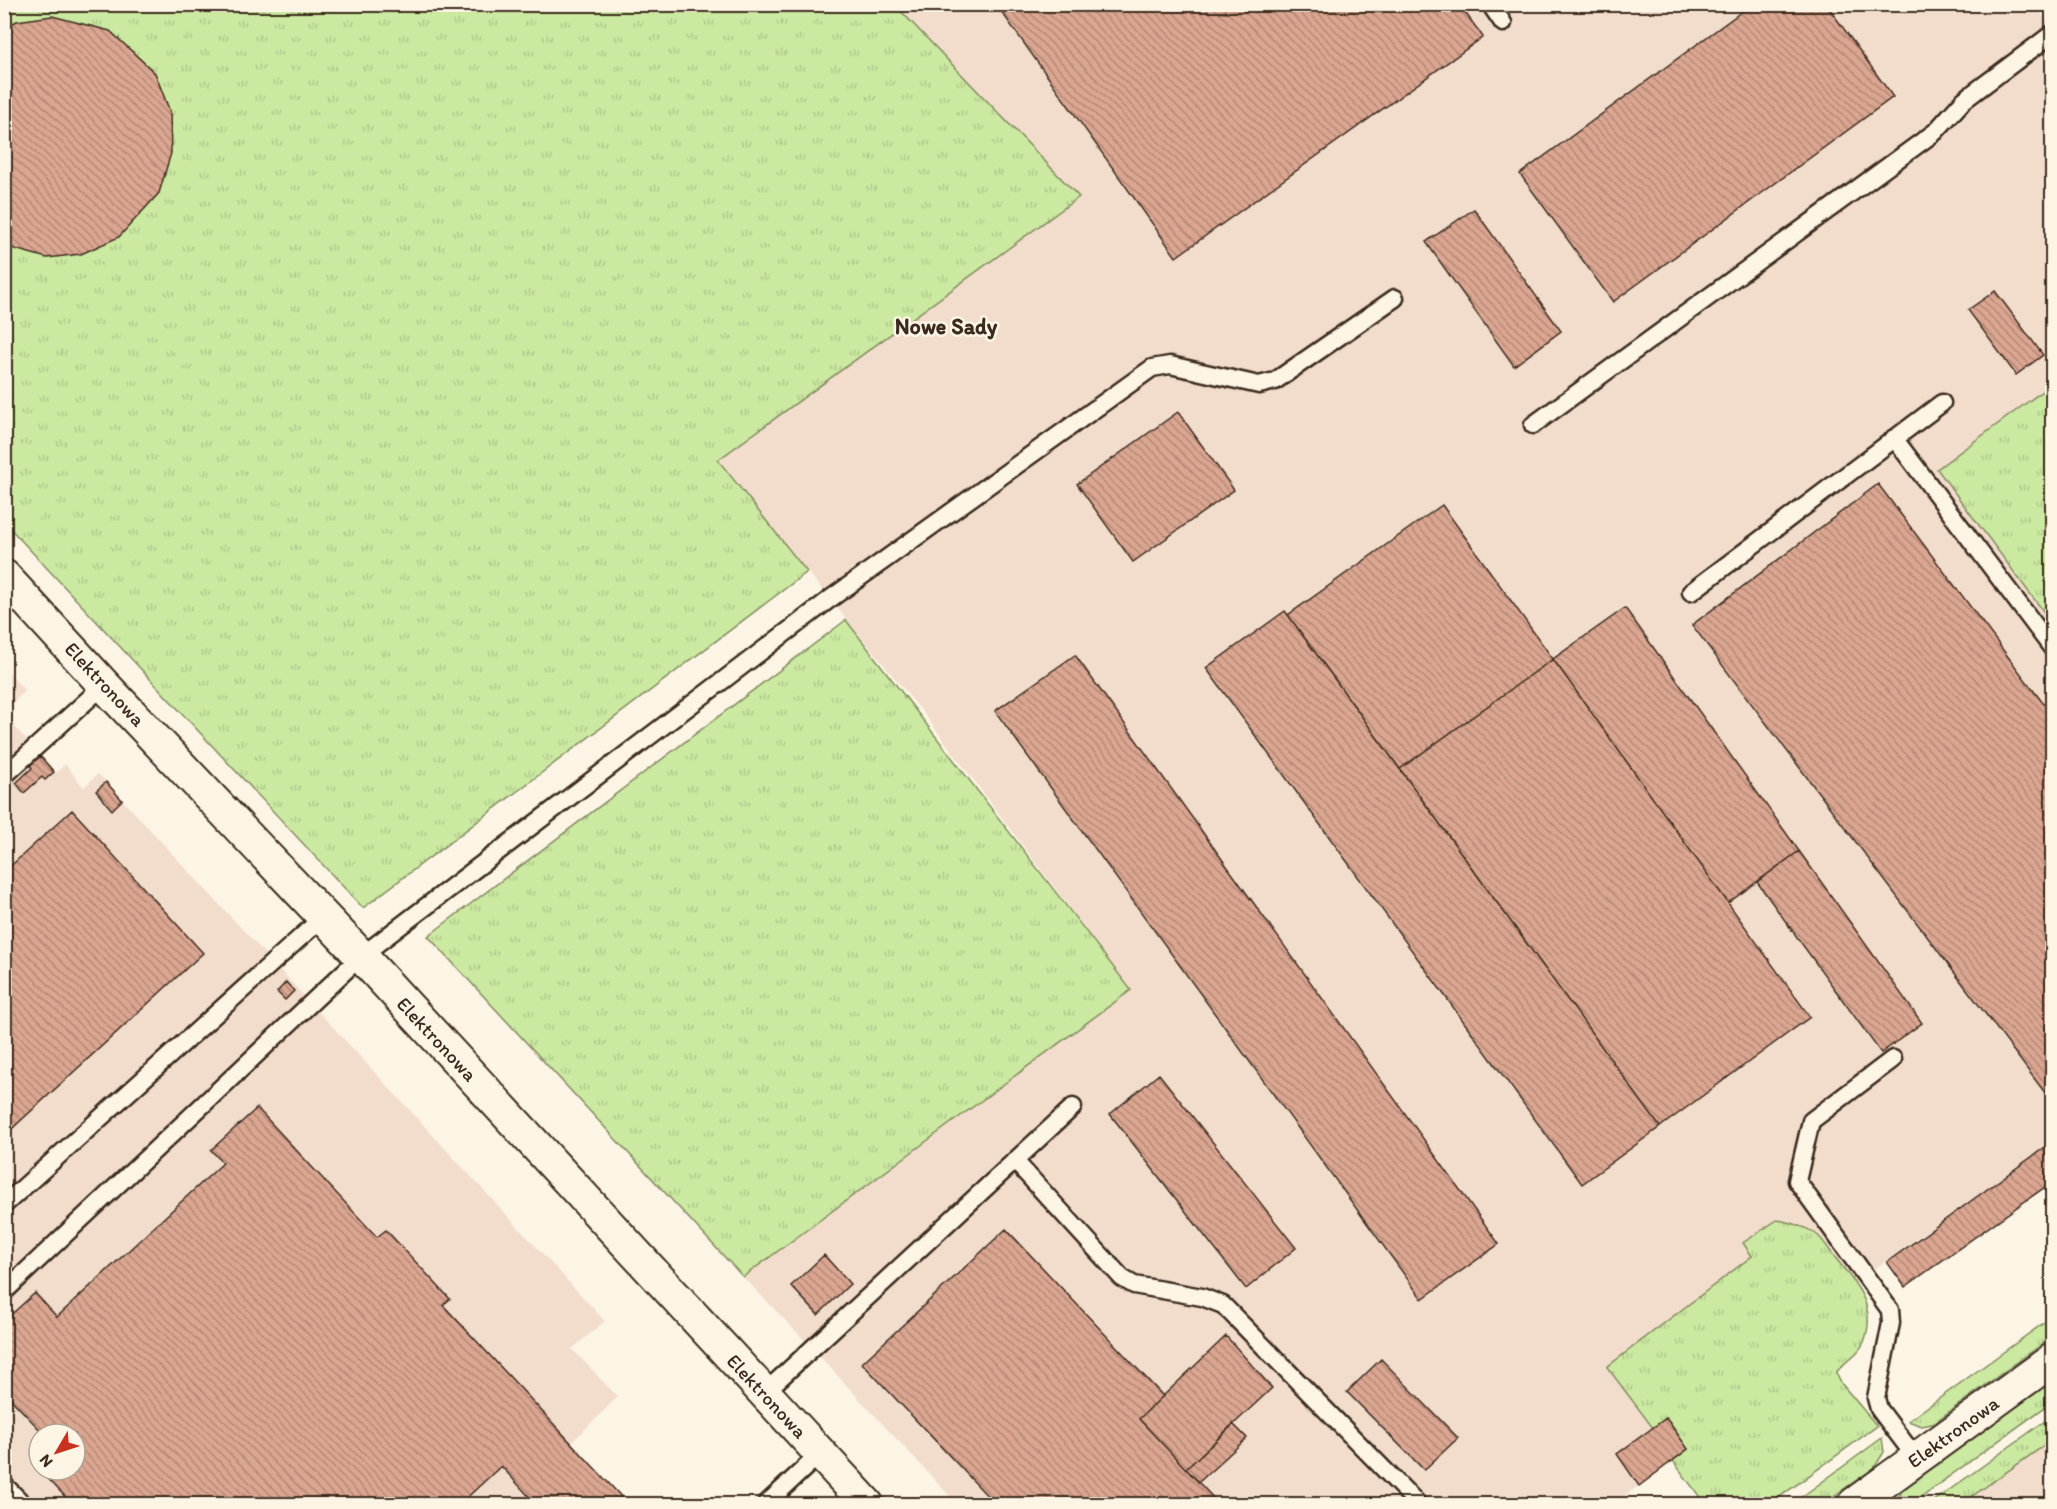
<svg xmlns="http://www.w3.org/2000/svg" width="2057" height="1509" viewBox="0 0 2057 1509" font-family="Itim,sans-serif">
<style>
.built{fill:#f2ddcc;fill-rule:evenodd}
.grass{fill:url(#grass-tufts);stroke:#838a60;stroke-width:1.5}
.building{fill:url(#building-back-hatch);stroke:#3b2a1e;stroke-width:1.5}
.lines{fill:none;stroke-linecap:round;stroke-linejoin:round}
.service-casing{stroke:#3b2a1e;stroke-width:21}
.minor-casing{stroke:#3b2a1e;stroke-width:36}
.service{stroke:#fcf5e5;stroke-width:16}
.minor{stroke:#fcf5e5;stroke-width:32}
.labels{text-anchor:middle;dominant-baseline:central;stroke-width:5;stroke-linejoin:round;paint-order:stroke}
.street-label{font-size:20px;fill:#3b2a1e;stroke:#fcf5e5}
.quarter-label{font-size:22px;font-weight:bold;fill:#3b2a1e;stroke:#fcf5e5}
</style>
<defs>
<pattern id="grass-tufts" width="24" height="20" patternUnits="userSpaceOnUse" patternTransform="scale(1.5)"><rect width="24" height="20" fill="#cbe9a1"/><path d="M3 7l-1-3M5 7V3M7 7l1-3M15 17l-1-3M17 17v-4M19 17l1-3" fill="none" stroke="#afc88a"/></pattern>
<pattern id="building-back-hatch" width="6" height="6" patternUnits="userSpaceOnUse" patternTransform="scale(1.5)"><rect width="6" height="6" fill="#dba691"/><path d="M-1 5l2 2M0 0l6 6M5-1l2 2" fill="none" stroke="#b38776"/></pattern>
</defs>
<rect width="100%" height="100%" fill="#fcf5e5"/>
<filter id="ink" filterUnits="userSpaceOnUse"><feTurbulence type="fractalNoise" baseFrequency=".0167" numOctaves="2"/><feDisplacementMap in="SourceGraphic" scale="12" xChannelSelector="R" yChannelSelector="G"/><feConvolveMatrix kernelMatrix="1 2 1 2 8 2 1 2 1" color-interpolation-filters="sRGB"/></filter>
<g filter="url(#ink)">
<!-- built -->
<path class="built" d="M895 5H2036L2052 29V384L1937 469 2052 623V1151L2048 1145 1666 1418 1688 1449 1614 1504H957L811 1347 743 1277 1131 990 924 714 717 461 1079 197Z
M5 668 25 691 5 710Z
M4 715 56 773 65 764 84 787 98 774 106 782 605 1321 572 1349 618 1397 571 1443 628 1504H5ZM39 1434H75V1470H39Z
M2052 1440V1504H1961Z"/>
<!-- grass -->
<path class="grass" d="M5 5H895L1079 197 718 460 807 572 363 908 5 523Z
M2052 384V623L1937 469Z
M846 620 1131 990 743 1277 428 936Z
M1777 1220C1787 1221 1808 1228 1816 1234 1823 1239 1828 1249 1834 1256 1855 1283 1878 1305 1864 1342 1859 1355 1844 1361 1836 1373L1841 1383 1877 1426 1770 1504H1705L1673 1461 1688 1449 1666 1418 1653 1428 1607 1367 1752 1256 1743 1243Z
M2052 1317V1337L1932 1424 1922 1426 1908 1421Z
M2052 1379V1402L1911 1504H1894L1905 1486Z
M2052 1416V1440L1961 1504H1930Z
M1882 1438 1884 1452 1874 1468 1822 1504H1792Z"/>
<!-- building -->
<path class="building" d="M996 4H1459L1483 37 1176 257Z
M1752 4H1826L1893 97 1613 302 1520 174Z
M52 16 110 31 155 73 170 112 171 153 159 193 119 237 81 254 47 258 4 246V27L17 21Z
M1474 209 1561 331 1514 366 1426 242Z
M1995 291 2043 355 2016 375 1968 310Z
M1178 412 1234 490 1133 562 1077 484Z
M1878 484 2052 715V1102L1692 625Z
M1442 505 1553 659 1400 769 1288 615Z
M1625 608 1799 851 1728 903 1553 659Z
M1285 611 1660 1127 1582 1184 1206 668Z
M1075 655 1499 1244 1422 1299 995 711Z
M1553 659 1810 1017 1660 1127 1400 769Z
M40 756 54 772 45 780 42 777 24 793 16 783 32 768 30 765Z
M106 782 122 800 112 810 96 791Z
M72 810 203 953 4 1136V872Z
M1799 851 1922 1023 1881 1053 1757 882Z
M286 982 294 991 285 1000 277 992Z
M1159 1074 1296 1248 1246 1289 1110 1114Z
M257 1108 377 1237 386 1230 450 1299 443 1305 628 1504H536L501 1466 460 1504H72L40 1470H75V1434H44L4 1392V1321L35 1293 57 1317 223 1163 211 1150Z
M2048 1145 2052 1151V1182L1905 1287 1887 1262Z
M1006 1229 1163 1396 1139 1419 1219 1504H995L862 1363Z
M824 1255 850 1284 818 1315 791 1286Z
M1226 1336 1272 1388 1186 1469 1139 1419Z
M1381 1359 1458 1438 1424 1470 1347 1392Z
M1666 1418 1688 1449 1639 1486 1617 1454Z
M1233 1424 1247 1438 1199 1482 1186 1469Z"/>
<g class="lines">
<!-- service casing -->
<g class="service-casing">
<path id="service" d="M1490 4 1503 23
M1533 425 1935 132 1964 100 2052 34
M1894 438 2052 648
M1691 592 1942 403
M4 776 104 685
M1893 1059 1811 1121 1797 1181 1890 1310 1891 1323 1876 1398 1879 1409 1916 1458
M1015 1161 1122 1278 1134 1285 1202 1297 1223 1305 1418 1504
M4 1205 323 917
M4 1292 361 956 830 599 1152 368 1170 365 1259 385 1275 381 1395 298
M764 1393 1073 1107
M4 1485 23 1504
M766 1504 821 1453"/>
</g>
<!-- minor casing -->
<g class="minor-casing">
<path id="minor" d="M4 576 104 685 361 956 867 1504
M1854 1504 2052 1360"/>
</g>
<!-- service -->
<use href="#service" class="service"/>
<!-- minor -->
<use href="#minor" class="minor"/>
</g>
</g>
<g class="labels">
<!-- street labels -->
<g class="street-label">
<text transform="translate(105 684) rotate(47)">Elektronowa</text>
<text transform="translate(437 1039) rotate(47)">Elektronowa</text>
<text transform="translate(767 1396) rotate(47)">Elektronowa</text>
<text transform="translate(1953 1432) rotate(-36)">Elektronowa</text>
</g>
<!-- quarter labels -->
<g class="quarter-label">
<text x="946" y="326">Nowe Sady</text>
</g>
</g>
<!-- margin -->
<rect width="2057" height="1509" fill="none" stroke="#fcf5e5" stroke-width="24"/>
<rect x="12" y="12" width="2033" height="1485" fill="none" stroke="#3b2a1e" stroke-width="2" filter="url(#ink)"/>
<!-- north arrow -->
<g transform="translate(57 1452) rotate(231)"><circle r="28" fill="#fcf5e5" stroke="#afa495" stroke-width="1.5"/>
<path d="M0-4.5L10 22L0 15L-10 22Z" fill="#c8321e"/>
<text y="-9" font-size="16" font-weight="bold" text-anchor="middle" fill="#3b2a1e">N</text>
</g>
</svg>
